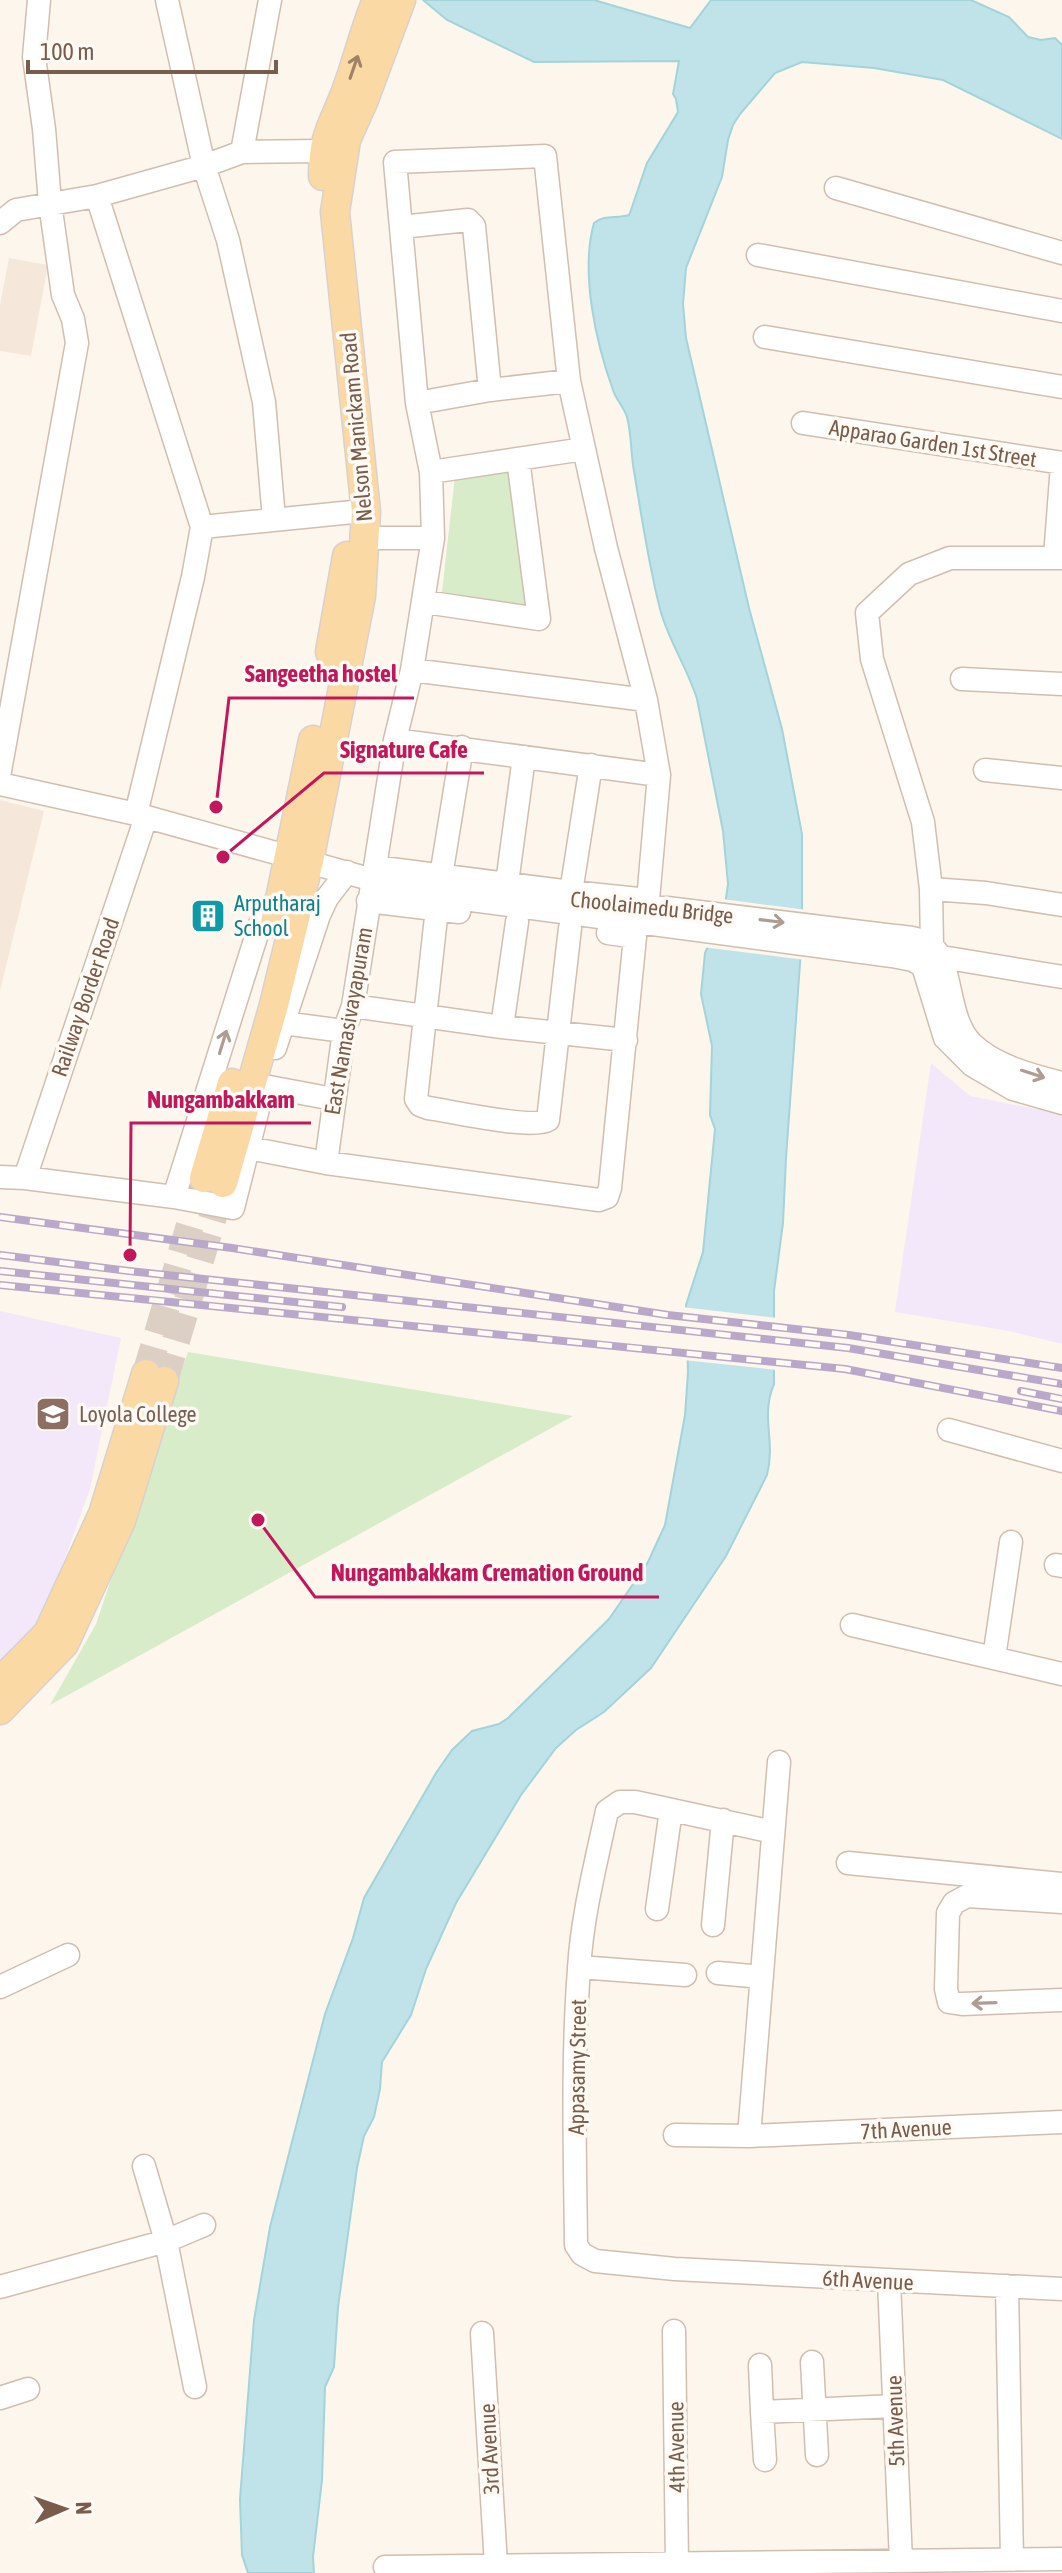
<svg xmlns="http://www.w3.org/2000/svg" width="1062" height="2573" viewBox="0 0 1062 2573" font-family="'Asap Condensed',sans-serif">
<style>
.residential{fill:#f5e8da}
.education{fill:#f3e8fa}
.green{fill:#d8ecc9}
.water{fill:#bfe3e8;stroke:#a5d3da;stroke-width:2}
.pier{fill:#fdf6ec}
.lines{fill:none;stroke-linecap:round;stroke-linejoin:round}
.major-tunnel{stroke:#dcd0c4;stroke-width:28;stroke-dasharray:28 14;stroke-linecap:butt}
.minor-casing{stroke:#d1beb0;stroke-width:25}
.major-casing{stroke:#dad1cd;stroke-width:31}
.minor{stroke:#fff;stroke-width:22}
.major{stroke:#fbd9a5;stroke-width:28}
.rail-casing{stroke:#b9a8c9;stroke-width:8}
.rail{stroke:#fffaf3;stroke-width:5;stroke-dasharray:15;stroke-linecap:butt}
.oneway{stroke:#a18267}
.oneway2{stroke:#af9d94}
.labels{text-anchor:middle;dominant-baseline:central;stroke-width:7;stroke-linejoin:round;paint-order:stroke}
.street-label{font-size:22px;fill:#7a5c4d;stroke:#fffaf3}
.culture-label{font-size:22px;fill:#0d838f;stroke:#fffaf3;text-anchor:start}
.education-label{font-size:22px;fill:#785e54;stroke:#fffaf3;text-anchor:start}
.leader{fill:none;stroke:#c2185b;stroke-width:3}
.callout-dot{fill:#c2185b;stroke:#fffaf3;stroke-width:3}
.callout-label{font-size:24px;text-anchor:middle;font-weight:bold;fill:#c2185b;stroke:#fffaf3;stroke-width:7;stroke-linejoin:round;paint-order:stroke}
</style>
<rect width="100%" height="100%" fill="#fdf6ec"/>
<!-- residential -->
<path class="residential" d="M9 258 48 265 31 356 0 351V305Z
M0 800 44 811 0 991Z"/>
<!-- education -->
<path class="education" d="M931 1063 970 1096 1062 1114V1344L1009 1331 895 1312Z
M0 1311 121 1338 90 1489 40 1627 0 1666Z"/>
<!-- green -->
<path class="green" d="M518 469 533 607 442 592 455 476Z
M188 1352 573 1416 50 1705 96 1624Z"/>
<!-- water -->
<path class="water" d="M423 0H594L690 28 711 0H971L1009 17 1028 37 1041 40 1055 38 1062 45V139L943 80 874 68 802 62 775 73 740 114 733 125 728 140 722 177 686 268 683 304 686 338 749 608 782 729 802 834V936L786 1158 783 1223 774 1291V1384C760 1417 776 1440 767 1475L726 1556 651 1668 604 1712 576 1730 556 1748 521 1795 456 1903 426 1969 411 2015 382 2062 380 2089 374 2117 364 2136 357 2168 338 2307 334 2367 325 2387 322 2480 313 2557 314 2573H248L242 2555 240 2499 254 2320 270 2227 325 2014 353 1938 364 1898 436 1773 452 1750 472 1731 499 1724 508 1718 609 1619 648 1562 665 1525 685 1415 688 1372 686 1305 703 1252 715 1129 710 1115 712 1046 701 994 705 953 725 905 728 884 723 831 697 699C687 667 668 640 660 609 648 562 641 513 633 465 631 450 631 432 627 417 624 407 616 400 613 390 596 343 580 272 594 223 605 214 616 219 629 215L631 210 647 163 678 112 676 99 673 94 679 61 534 62 447 20Z"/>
<!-- pier -->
<path class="pier" d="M722 899 807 910 805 960 702 947 716 919Z
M682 1307 778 1318 777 1370 683 1360Z"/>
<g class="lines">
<!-- major-tunnel -->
<path class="major-tunnel" d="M146 1374 204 1178
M164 1381 223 1183"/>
<!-- minor casing -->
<g class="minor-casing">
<path id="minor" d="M167 0 204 166 228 240 264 402 274 519
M242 152 270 0
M836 188 1062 253
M97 196 202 527 193 577 136 814
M0 223 16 210 97 196 204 166 242 152 323 151
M401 227 468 220 474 226 490 390
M758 255 1062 311
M765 337 1062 387
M417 403 490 390 569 381
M803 423 1062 463
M431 472 584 449
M202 527 353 512
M365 538H433
M1055 557 1062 465
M425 602 539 619 518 459
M412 670 646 700
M962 679 1062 684
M395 740 659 775
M985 770 1062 778
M0 771 77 343 73 319 63 295 50 203 44 129 34 57 39 0
M0 784 136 814 373 880 410 886 449 897 892 956 913 960 923 966 945 1038 972 1065 1013 1089 1062 1103
M441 876 462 747
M507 883 524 757
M931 889 986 893 1062 905
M571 892 591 765
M368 901 459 912
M634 906 667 908 894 936C906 937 920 938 930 945 954 961 945 1017 972 1044 995 1066 1033 1076 1062 1083
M437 908 416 1099 420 1105 428 1108C451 1111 532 1130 548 1120L570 928
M932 946 931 889 923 822 872 659 867 613 909 574 950 558H1062
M930 963 942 957 1062 977
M353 1006 502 1027 626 1040
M283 1023 344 1031
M502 1027 517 922
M275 1048 319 915 327 898 347 872
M264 1086 333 1099
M249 1148 326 1163 599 1200 607 1197 610 1188 635 937 608 933
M326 1163 344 1031 353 1006 395 740 412 670 433 538 431 472 417 403 395 162 545 156 569 381 606 548 646 700 659 775 648 900 571 892 375 867
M0 1177 25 1178 174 1197 233 1208 262 1093
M25 1178 146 817
M174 1197 262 918 279 897
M949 1430 1062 1461
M1056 1565 1062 1566
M852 1625 1062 1674
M994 1658 1011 1542
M773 1832 635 1802H620L607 1811C596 1863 582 1916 579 1969 572 2060 575 2153 576 2245L582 2254 595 2261 675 2269 1062 2289
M848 1863 1062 1884
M1062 1902 967 1896 954 1903 948 1913 946 1989 949 2002 962 2004 1062 2000
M657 1909 671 1810
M713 1925 723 1820
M579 1967 685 1975
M718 1973 762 1977
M0 1987 68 1955
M675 2135 749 2136 1062 2122
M749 2136 779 1762
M144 2166 166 2241 195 2387
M889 2281 901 2561
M1007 2286 1012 2560
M0 2287 166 2241 204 2225
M674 2331 677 2564
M482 2333 496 2565
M812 2362 817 2455
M760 2365 762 2412 894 2406
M0 2398 28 2389
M762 2412 765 2460
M385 2567 1062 2559"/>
</g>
<!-- major casing -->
<g class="major-casing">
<path id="major" d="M323 176C323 137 331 129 345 94 357 63 364 30 377 0
M330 652 347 556
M275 923 313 740
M204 1178 232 1083
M223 1183 274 1005 309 861 361 596 366 512 335 212 346 140 363 102 401 0
M0 1682 48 1633 103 1514 146 1374
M0 1710 64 1644 121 1521 164 1381"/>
</g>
<!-- minor -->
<use href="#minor" class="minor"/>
<!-- major -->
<use href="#major" class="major"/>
<!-- rail casing -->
<g class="rail-casing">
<path id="rail" d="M0 1217 232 1248 668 1315 849 1335 1062 1368
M0 1255 129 1271 848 1348 1062 1384
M0 1271 342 1307
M0 1285 845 1369 1062 1411
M1021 1391 1062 1399"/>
</g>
<!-- rail -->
<use href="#rail" class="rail"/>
</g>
<!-- one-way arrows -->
<defs><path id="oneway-shaft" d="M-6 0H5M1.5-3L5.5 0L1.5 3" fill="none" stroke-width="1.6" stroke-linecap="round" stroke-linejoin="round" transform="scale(2)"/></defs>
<use class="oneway" href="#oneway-shaft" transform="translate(354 67) rotate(-71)"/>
<g class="oneway2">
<use href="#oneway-shaft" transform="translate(772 921) rotate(7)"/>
<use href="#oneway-shaft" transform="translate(223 1042) rotate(-73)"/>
<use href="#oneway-shaft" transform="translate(1033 1074) rotate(18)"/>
<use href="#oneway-shaft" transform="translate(984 2003) rotate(178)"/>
</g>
<!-- icons -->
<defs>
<g id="building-square" transform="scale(1.8)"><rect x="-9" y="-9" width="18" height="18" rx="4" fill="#0f9aa8" stroke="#fffaf3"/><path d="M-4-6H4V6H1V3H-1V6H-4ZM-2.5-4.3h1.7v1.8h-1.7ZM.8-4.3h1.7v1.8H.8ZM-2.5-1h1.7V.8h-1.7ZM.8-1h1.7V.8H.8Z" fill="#fff"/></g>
<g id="university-square" transform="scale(1.8)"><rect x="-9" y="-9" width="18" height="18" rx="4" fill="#8d6e63" stroke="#fffaf3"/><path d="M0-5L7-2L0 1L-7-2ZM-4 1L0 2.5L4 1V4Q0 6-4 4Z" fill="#fff"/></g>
</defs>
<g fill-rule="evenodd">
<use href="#building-square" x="208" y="916"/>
<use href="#university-square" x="53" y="1414"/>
</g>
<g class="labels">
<!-- street labels -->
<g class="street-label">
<text transform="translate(356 427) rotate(-95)">Nelson Manickam Road</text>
<text transform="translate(933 443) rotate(9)">Apparao Garden 1st Street</text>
<text transform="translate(652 907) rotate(6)">Choolaimedu Bridge</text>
<text transform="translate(85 997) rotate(-71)">Railway Border Road</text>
<text transform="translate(348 1021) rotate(-80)">East Namasivayapuram</text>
<text transform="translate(577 2067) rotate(-89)">Appasamy Street</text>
<text transform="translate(906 2129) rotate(-3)">7th Avenue</text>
<text transform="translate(868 2280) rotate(3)">6th Avenue</text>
<text transform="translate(895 2421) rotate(-92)">5th Avenue</text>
<text transform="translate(676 2447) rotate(-91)">4th Avenue</text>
<text transform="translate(489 2449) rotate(-93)">3rd Avenue</text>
</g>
<!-- culture labels -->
<g class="culture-label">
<text x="234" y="903">Arputharaj<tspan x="234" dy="25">School</tspan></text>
</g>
<!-- education labels -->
<g class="education-label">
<text x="79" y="1414">Loyola College</text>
</g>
</g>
<!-- callouts -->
<path class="leader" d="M216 807L229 698H414M223 857L324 773H484M130 1255L131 1123H311M258 1520L315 1597H659"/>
<g class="callout-dot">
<circle cx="216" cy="807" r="8"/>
<circle cx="223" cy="857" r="8"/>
<circle cx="130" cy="1255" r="8"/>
<circle cx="258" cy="1520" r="8"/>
</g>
<g class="callout-label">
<text x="321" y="682">Sangeetha hostel</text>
<text x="404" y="758">Signature Cafe</text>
<text x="221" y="1108">Nungambakkam</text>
<text x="487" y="1581">Nungambakkam Cremation Ground</text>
</g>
<!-- north arrow -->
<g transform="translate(64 2509) rotate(88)" stroke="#fffaf3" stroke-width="6" paint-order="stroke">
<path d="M0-6L14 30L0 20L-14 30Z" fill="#7a5c4d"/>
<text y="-12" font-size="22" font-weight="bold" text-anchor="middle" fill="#7a5c4d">N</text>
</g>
<!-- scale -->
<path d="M28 60v12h248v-12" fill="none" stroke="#7a5c4d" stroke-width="4"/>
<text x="40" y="60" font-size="24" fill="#7a5c4d" stroke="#fffaf3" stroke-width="6" paint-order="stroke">100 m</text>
</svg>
